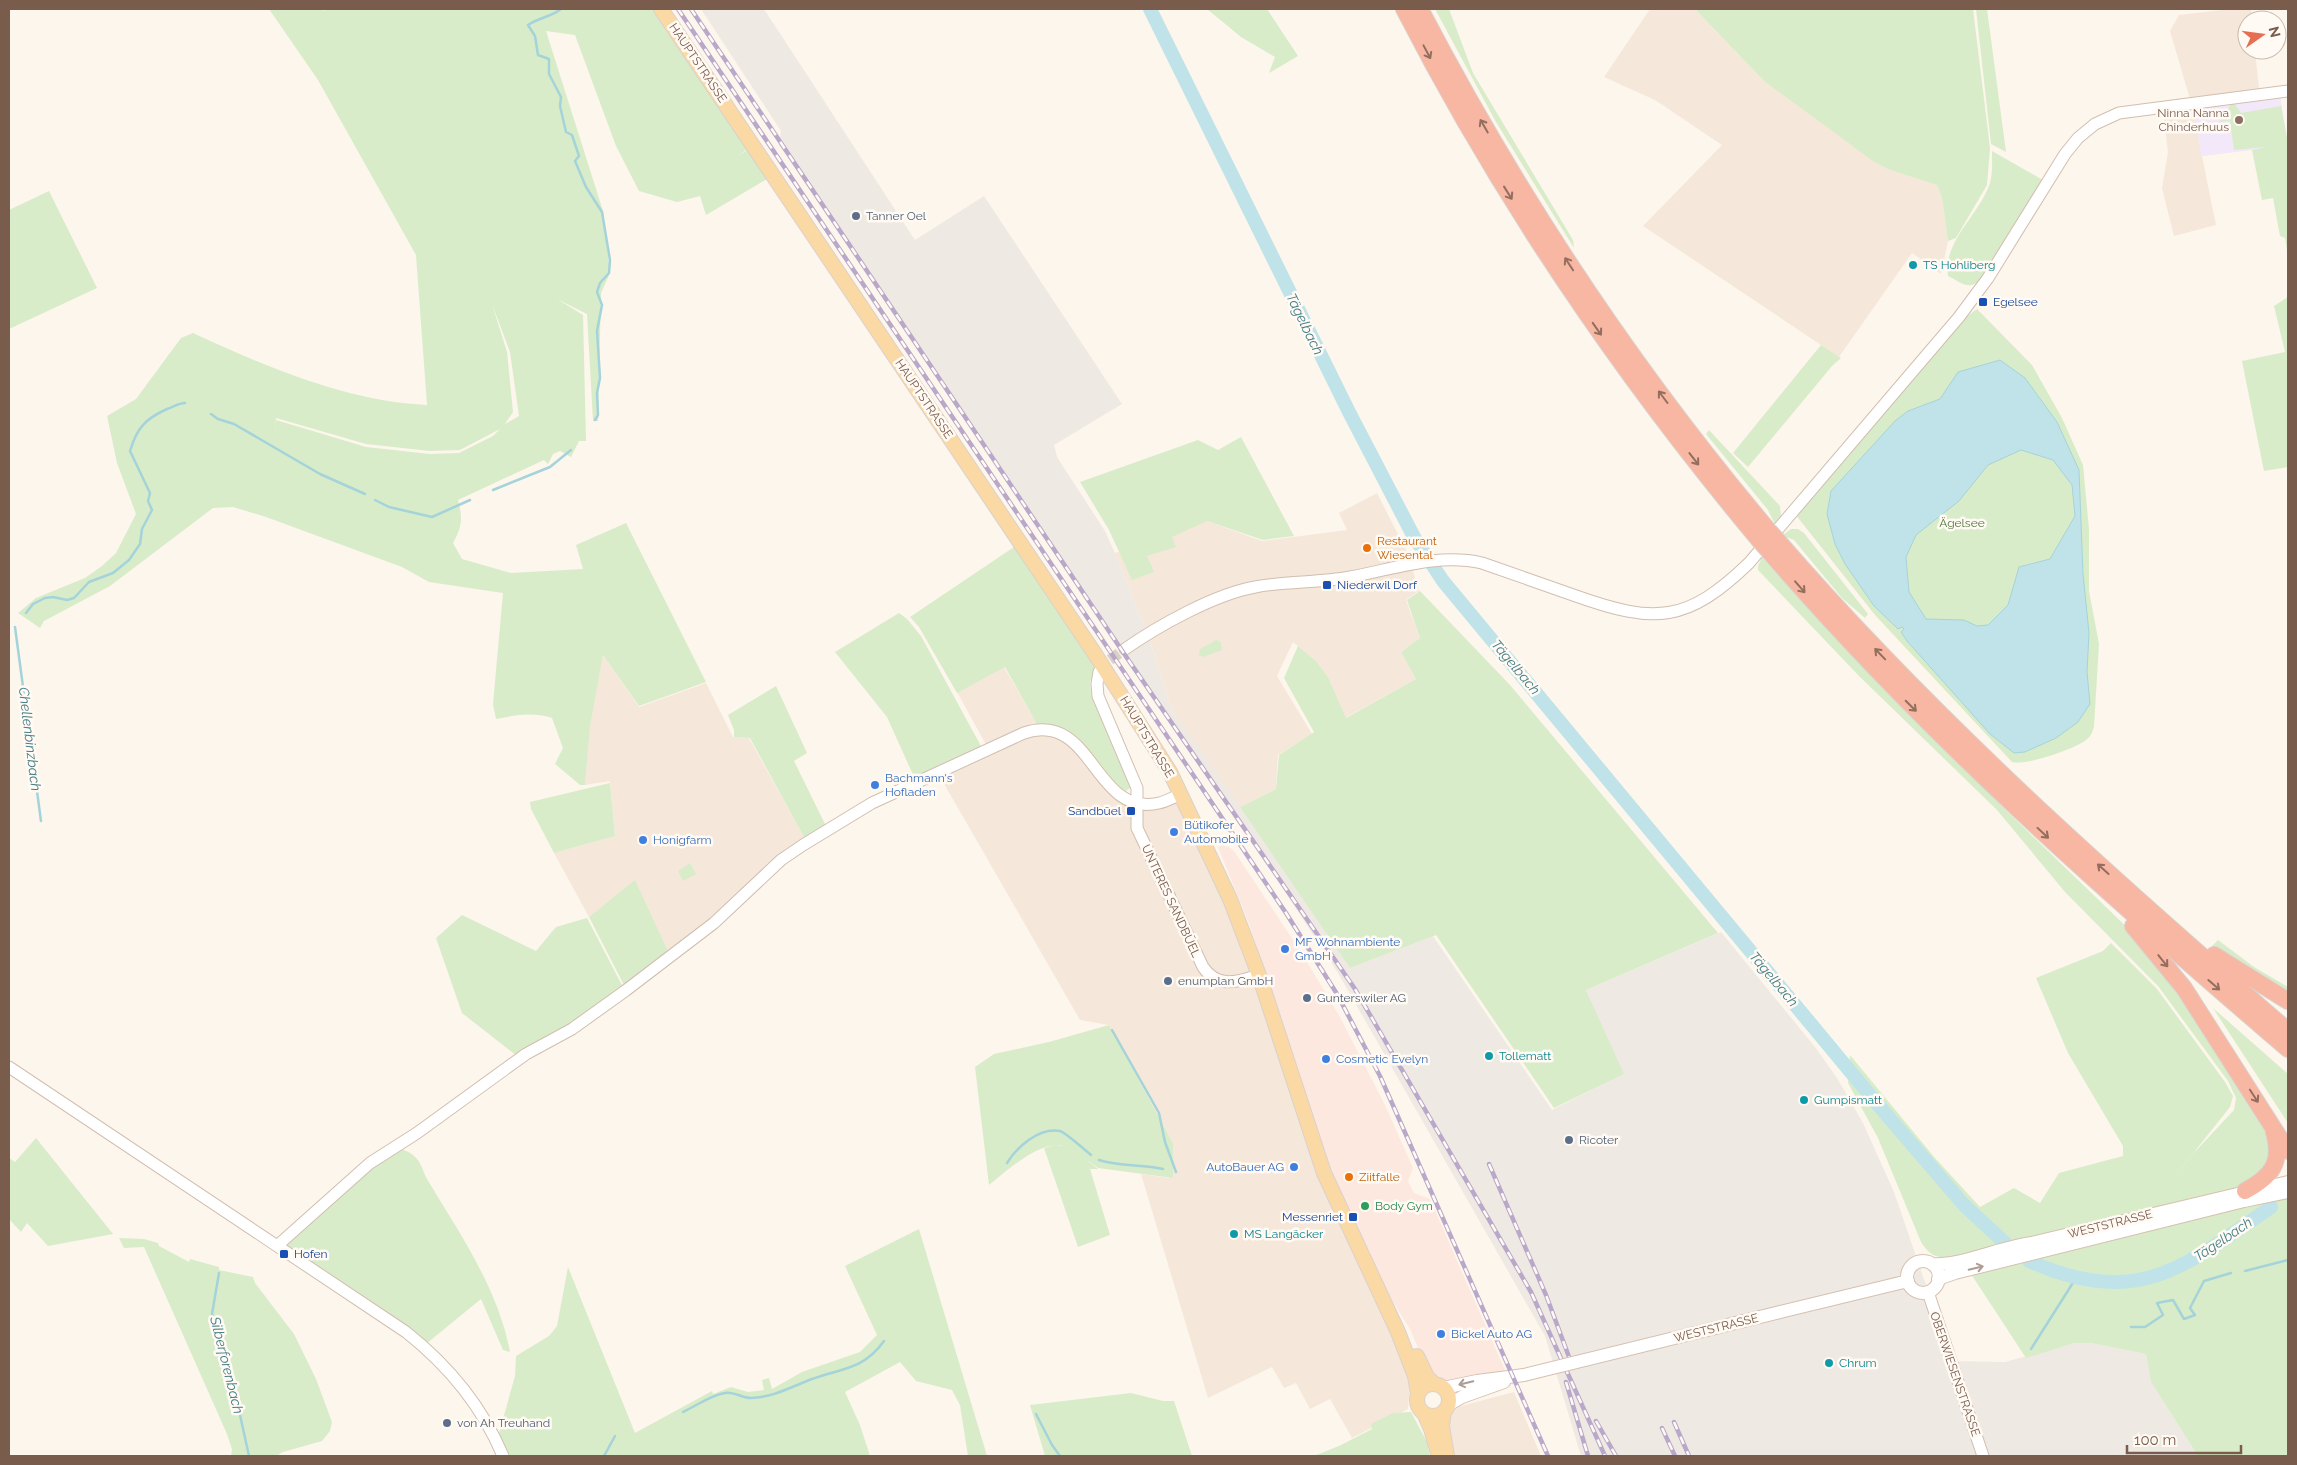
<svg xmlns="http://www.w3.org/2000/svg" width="2297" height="1465" viewBox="0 0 2297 1465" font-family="Raleway,sans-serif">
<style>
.residential{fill:#f5e8da}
.commercial{fill:#fde8e0}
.industrial{fill:#efe9e4}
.education{fill:#f3e8fa}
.green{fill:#d8ecc9;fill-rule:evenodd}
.water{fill:#bfe3e8;stroke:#a5d3da;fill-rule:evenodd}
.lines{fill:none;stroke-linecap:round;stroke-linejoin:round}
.stream{stroke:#a5d3da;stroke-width:2.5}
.river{stroke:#bfe3e8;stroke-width:14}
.tertiary-tunnel{stroke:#dcd0c4;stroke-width:11;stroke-dasharray:11 5.5;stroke-linecap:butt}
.tertiary-casing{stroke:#d1beb0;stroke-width:13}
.secondary-casing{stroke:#d6c0b0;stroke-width:14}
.primary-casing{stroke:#dad1cd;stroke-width:16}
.motorway-casing{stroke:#dad1cd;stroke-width:18}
.tertiary{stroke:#fff;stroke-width:11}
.secondary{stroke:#fff;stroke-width:12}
.primary{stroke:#fbd9a5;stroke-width:14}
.motorway{stroke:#f7b7a3;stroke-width:16}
.rail-casing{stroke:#b9a8c9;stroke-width:4.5}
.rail{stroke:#fffaf3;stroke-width:2.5;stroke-dasharray:8;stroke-linecap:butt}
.secondary-bridge-casing{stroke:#d6c0b0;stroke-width:14;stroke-linecap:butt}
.motorway-bridge-casing{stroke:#dad1cd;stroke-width:18;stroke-linecap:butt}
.secondary-bridge{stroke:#fff;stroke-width:12}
.motorway-bridge{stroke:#f7b7a3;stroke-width:16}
.oneway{stroke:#936e5e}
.oneway2{stroke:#af9d94}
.education-dot{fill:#8d6e63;stroke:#fffaf3;stroke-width:2}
.service-dot{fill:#5c6f8a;stroke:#fffaf3;stroke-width:2}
.culture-dot{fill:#0f9aa8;stroke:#fffaf3;stroke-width:2}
.transit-dot{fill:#1a4fb4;stroke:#fffaf3;stroke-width:2}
.food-dot{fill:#e8710a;stroke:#fffaf3;stroke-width:2}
.shop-dot{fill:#3f7fe0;stroke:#fffaf3;stroke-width:2}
.leisure-dot{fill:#2e9e5b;stroke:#fffaf3;stroke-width:2}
.labels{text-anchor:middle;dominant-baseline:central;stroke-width:5;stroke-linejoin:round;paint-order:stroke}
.street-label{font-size:12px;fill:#7a5c4d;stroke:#fffaf3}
.education-label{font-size:12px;fill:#785e54;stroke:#fffaf3;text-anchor:end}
.service-label{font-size:12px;fill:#4e5e75;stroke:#fffaf3;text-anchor:start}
.culture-label{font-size:12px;fill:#0d838f;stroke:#fffaf3;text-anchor:start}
.transit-label{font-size:12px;fill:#164399;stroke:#fffaf3;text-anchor:start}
.park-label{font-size:12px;fill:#537a41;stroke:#fffaf3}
.food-label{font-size:12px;fill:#c56008;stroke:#fffaf3;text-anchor:start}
.shop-label{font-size:12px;fill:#366cbe;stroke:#fffaf3;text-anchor:start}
.leisure-label{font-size:12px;fill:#27864d;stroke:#fffaf3;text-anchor:start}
.water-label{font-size:14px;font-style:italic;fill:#437c86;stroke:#fffaf3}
</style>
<rect width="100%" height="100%" fill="#fdf6ec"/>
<!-- residential -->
<path class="residential" d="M1650 9H1695L1764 81 1937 185 1942 198 1948 241 1941 274 1912 253 1839 357 1643 226 1722 145 1655 100 1604 77Z
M2230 9H2251L2252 20H2247V50H2255L2260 98 2280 97 2288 145 2202 156 2216 225 2174 236 2162 188 2168 152 2163 110 2192 106 2170 31 2179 15Z
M1377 493 1408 554 1419 591 1406 600 1420 638 1401 652 1416 679 1345 718 1328 677 1316 661 1293 642 1277 676 1312 734 1278 755 1276 789 1240 807 1172 710 1148 635 1115 553 1207 521 1262 541 1347 530 1339 513Z
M603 655 639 707 706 683 733 737 749 738 809 846 669 953 635 881 589 917 554 853 615 836 610 781 585 785 589 726Z
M1004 667 1040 729 1050 730 1134 802 1181 794 1259 975 1301 1125 1323 1183 1386 1321 1410 1385 1408 1409 1352 1438 1330 1399 1310 1409 1296 1383 1284 1388 1272 1367 1208 1398 1141 1174 1169 1178 1173 1143 1109 1025 1080 1020 939 775 990 752 957 692Z
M1514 1392 1541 1456H1445L1438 1412Z"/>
<!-- commercial -->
<path class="commercial" d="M1222 845 1229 847 1234 851 1301 952 1340 1017 1385 1105 1413 1168 1408 1181 1414 1193 1430 1199 1505 1370 1444 1383 1434 1379 1428 1371 1410 1329 1385 1289 1334 1182 1248 921 1218 847Z"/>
<!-- industrial -->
<path class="industrial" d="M701 9H764L915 240 984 196 1122 404 1054 445 1057 457 1105 531 1115 553 1148 635 1172 710 1212 765 1350 968 1433 936 1552 1110 1623 1074 1586 990 1721 932 1815 1047 1837 1078 1863 1123 1894 1192 1952 1361 2005 1362 2074 1343H2091L2146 1354 2151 1382 2198 1456H1581L1545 1336 1338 973 1254 844 779 145 781 131Z"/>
<!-- education -->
<path class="education" d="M2280 97 2288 146 2201 156 2194 111 2199 110V107Z"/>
<!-- green -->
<path class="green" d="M269 9H322L324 11 326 9H653L747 149 737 157 747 150 767 179 706 215 700 196 677 202 639 191 616 146 575 35 546 31 603 211 610 273 601 293 598 421H593L587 314 557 299 583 315 586 441H579L571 457 560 451 553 454 548 464 544 460 458 500C463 518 462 527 453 543L462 559 511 573 583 569 576 545 626 523 706 682 639 706 603 655 590 726 585 785H580L555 764 563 748 552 718C533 712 516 715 496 719L493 704 503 593 429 582 402 567 266 517 233 507 213 508 110 586 44 621 40 628 18 613 36 598 85 578 102 566 116 553 136 514 117 463 107 416 136 399 181 338 193 333C264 366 348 402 427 405L416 255 318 80ZM492 304 510 352 519 416 505 424 513 412 507 352ZM276 418 366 444 430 451 460 450 500 429 493 436 459 453 430 454 366 447 276 420 274 439Z
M1207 9H1267L1298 56 1269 73 1275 57 1241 37Z
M1435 9H1449L1473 73 1573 240 1574 248 1496 122Z
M1695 9H1973L1990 148 1987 185 1956 238 1948 241 1942 198 1937 185 1888 169 1873 161 1764 81Z
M1976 9H1987L2006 152 1991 144Z
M2234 103 2241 113 2281 106 2288 143V256L2285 238 2280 236 2273 198 2262 200 2252 150 2267 147 2234 150 2230 121 2219 122 2231 104Z
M1992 151 2043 180 1980 281C1966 291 1960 281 1948 276 1943 242 1977 217 1989 186 1993 176 1992 162 1992 151Z
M49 191 97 288 9 329V210Z
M2288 297V467L2264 471 2242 361 2285 352 2274 306Z
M1977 309 2032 365 2062 418 2083 465 2089 529V591L2099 644 2094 727C2092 733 2091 736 2086 740 2075 749 2025 766 2012 762L1875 615 1795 514 1955 325Z
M1821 345 1841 358 1832 366 1748 467 1733 453Z
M1709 430 1780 506 1781 517 1775 524 1768 510 1706 434Z
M1241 437 1294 536 1263 540 1207 521 1172 537 1176 547 1147 556 1154 572 1132 580 1109 530 1080 482 1198 440 1218 450Z
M1791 529H1798L1804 533 1868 614 1865 618 1842 598 1794 540 1786 537 1784 534Z
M1014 547 1096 668 1090 682 1091 694 1131 782 1130 788 1126 791 1118 790 1051 726H1038L1005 667 957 693 919 627 910 617Z
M1763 555 1862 666 2015 819 2137 937 2171 978 2270 1132 2269 1170 2245 1186 1952 1258C1936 1258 1929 1255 1921 1242L1878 1138 1848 1083 1850 1055 1935 1158 1980 1207 2014 1188 2040 1203 2059 1173 2123 1156V1146L2068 1053 2036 978 2103 951 2111 943 2157 989 2225 1082 2233 1096 2230 1107 2164 1190 2190 1157 2234 1110 2236 1098 2228 1081 2158 986 2065 892 1997 810 1859 676 1758 570V566Z
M1420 591 1510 685 1718 933 1586 990 1624 1074 1554 1108 1436 935 1350 968 1240 807 1276 789 1279 755 1314 732 1284 678 1298 646 1316 661 1328 677 1346 718 1416 679 1401 652 1420 638 1407 600Z
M899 613 907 619 921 636 982 748 915 779 887 717 835 652Z
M1216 640 1221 642 1222 650 1203 657 1199 655 1200 649Z
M776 686 807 753 794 761 826 826 805 839 750 738 734 737V730L728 715Z
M610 783 615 836 554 853 531 809 530 802Z
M690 863 696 874 683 881 678 871Z
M635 880 669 953 625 987 589 917Z
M462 915 536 951 556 927 587 918 625 991 517 1056 462 1013 436 938Z
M2218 940 2254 967 2288 987V996L2211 947Z
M2213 1008 2288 1074V1123Z
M1109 1025 1173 1143V1178L1098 1168 1084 1158 1098 1169H1090L1110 1235 1078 1247 1044 1148 1055 1145 1065 1146C1041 1139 1008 1170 989 1185L975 1067 994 1054 1049 1042Z
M36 1138 113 1234 48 1246 27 1223 21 1232 9 1219V1158L15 1162Z
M397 1148C403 1150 409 1151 414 1156 421 1161 423 1172 427 1179 460 1234 498 1288 510 1352L503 1350 481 1299 426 1344 282 1245 371 1166Z
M2288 1198V1456H2198L2151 1382 2146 1354 2091 1343H2074L2026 1358 1971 1274 2267 1201Z
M919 1229 987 1456H968L960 1405 952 1390 916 1381 900 1362 845 1392 860 1425 870 1456H506L498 1437 515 1376 516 1356 549 1336 557 1326 568 1267 635 1433 712 1391 713 1394 731 1387 748 1392 764 1390 762 1380 769 1378 772 1389 802 1372 860 1352 877 1335 845 1266Z
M119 1238 144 1239 158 1243 159 1246 189 1262 190 1259 219 1267V1270L253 1277 255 1283 294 1334 316 1379 332 1422 330 1431 322 1441 283 1452 276 1456H231L232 1449 227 1434 144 1247 124 1248Z
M1131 1393 1163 1401H1174L1192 1456H1045L1030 1405Z
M1411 1412 1427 1442 1430 1456H1314L1339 1446 1372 1429 1371 1424 1393 1413Z"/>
<!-- water -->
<path class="water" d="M2000 360 2025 378 2057 422 2079 470 2083 574 2089 633 2087 672 2090 704 2078 722 2056 738 2025 752 2014 753 1990 734 1907 641 1901 632 1904 629 1902 627 1898 629 1874 606 1845 564 1835 544 1827 514 1831 491 1895 421 1908 411 1940 399 1958 372ZM2021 450 2053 460 2072 485 2075 516 2050 559 2019 567 2008 605 1988 625 1977 626 1964 620 1926 619 1909 592 1906 557 1916 535 1959 501 1988 465Z"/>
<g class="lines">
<!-- stream -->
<path class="stream" d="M561 9C551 17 538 18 528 25L535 36 538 55 549 59V74L561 97 560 106 566 132 572 135 579 156 575 161 586 187 602 212 610 260 609 273 600 283 597 292 602 305 597 331 600 378 597 393 598 415 595 420
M211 414 218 419 234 424 320 474 365 494
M493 490 550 467 571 450
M375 500 389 507 432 517 470 500
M26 613 33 604 45 598 53 597 67 600 74 598 89 582 113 573 129 560 140 544 142 529 152 510 148 501 150 493 130 451C137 428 145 419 167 409 173 407 179 403 185 403
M15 627 41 821
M1112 1030 1159 1113 1165 1142 1176 1172
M1099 1160C1120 1167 1142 1164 1163 1169
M1007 1163C1017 1147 1039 1127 1060 1131 1065 1132 1086 1151 1091 1155
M2245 1271 2288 1260
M219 1273 212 1314 224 1342 249 1456
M2131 1327H2145L2163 1315 2157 1303 2173 1300 2184 1319 2195 1315 2190 1308 2204 1281 2231 1273
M2031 1349 2076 1278
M683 1412C696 1406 711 1395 725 1393 733 1391 742 1398 751 1398 774 1397 791 1387 812 1379 842 1368 863 1370 884 1341
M1036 1414 1052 1445 1060 1456
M604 1456 615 1436"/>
<!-- river -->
<path class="river" d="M1150 9 1349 412 1414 537 1443 581 1879 1106 1964 1205 2005 1243
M2029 1261C2138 1309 2183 1268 2271 1207"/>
<!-- tertiary-tunnel -->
<path class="tertiary-tunnel" d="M1099 672 1107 662 1125 649"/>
<!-- tertiary casing -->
<g class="tertiary-casing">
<path id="tertiary" d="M1125 649C1158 626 1215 594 1255 587 1287 581 1319 583 1350 577 1394 569 1438 553 1482 563 1513 574 1545 585 1576 596 1655 624 1687 623 1749 563L1959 317 1988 278 2065 154 2078 138 2095 124 2119 113 2288 91
M1099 672 1097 684 1098 696 1137 788V828L1203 967C1218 989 1237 982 1259 975
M9 1067 406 1332C449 1366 482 1406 503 1456
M278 1245 370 1163 417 1133 526 1054 572 1029 625 991 714 923 781 860 803 845 872 803 1024 733C1094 710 1093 818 1159 803 1167 801 1174 797 1181 794
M1928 1292 1983 1456"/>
</g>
<!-- secondary casing -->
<g class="secondary-casing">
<path id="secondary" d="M1907 1277a16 16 0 1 1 32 0a16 16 0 1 1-32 0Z
M1932 1264C1961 1266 2000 1247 2032 1243L2288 1182
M1938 1279 1955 1273 2244 1201 2288 1192
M1780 1312 1908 1281
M1443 1388 1477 1381 1524 1375
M1448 1405 1462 1397 1504 1382"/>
</g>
<!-- primary casing -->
<g class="primary-casing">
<path id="primary" d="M661 9 1095 654 1170 772 1230 899 1259 975 1324 1173 1398 1332 1415 1376 1418 1394
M1417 1356 1427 1377 1434 1384
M1417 1400a16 16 0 1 1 32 0a16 16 0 1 1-32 0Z
M1444 1411 1442 1426 1447 1456
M1424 1413 1431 1429 1438 1453"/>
</g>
<!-- motorway casing -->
<g class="motorway-casing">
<path id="motorway" d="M1404 9C1502 200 1623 377 1760 541
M1420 9C1517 195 1633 370 1769 531
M1777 540C1932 719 2109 876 2288 1031
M1768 550C1925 733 2105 892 2288 1049
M2133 926 2184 988 2288 1151
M2214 955 2288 1001
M2245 1191C2271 1177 2283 1163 2274 1132"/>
</g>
<!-- tertiary -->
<use href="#tertiary" class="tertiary"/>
<!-- secondary -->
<use href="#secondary" class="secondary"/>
<!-- primary -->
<use href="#primary" class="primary"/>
<!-- motorway -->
<use href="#motorway" class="motorway"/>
<!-- rail casing -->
<g class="rail-casing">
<path id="rail" d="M678 9 1286 913 1337 994 1380 1076 1548 1456
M691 9 1127 658 1355 989 1531 1292 1605 1456
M1489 1164 1546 1295 1572 1365
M1566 1382 1588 1456
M1596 1421 1616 1456
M1674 1422 1689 1456
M1662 1428 1675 1456"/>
</g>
<!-- rail -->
<use href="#rail" class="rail"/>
<!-- secondary-bridge casing -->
<g class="secondary-bridge-casing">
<path id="secondary-bridge" d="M1524 1375 1780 1312"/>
</g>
<!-- motorway-bridge casing -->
<g class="motorway-bridge-casing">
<path id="motorway-bridge" d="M1769 531 1777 540
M1760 541 1768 550"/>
</g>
<!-- secondary-bridge -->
<use href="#secondary-bridge" class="secondary-bridge"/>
<!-- motorway-bridge -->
<use href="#motorway-bridge" class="motorway-bridge"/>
</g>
<!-- one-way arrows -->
<defs><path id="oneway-shaft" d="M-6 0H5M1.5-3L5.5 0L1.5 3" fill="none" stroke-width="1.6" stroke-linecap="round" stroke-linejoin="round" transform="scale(1.25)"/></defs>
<g class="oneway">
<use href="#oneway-shaft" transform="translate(1427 52) rotate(62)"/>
<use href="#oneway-shaft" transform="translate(1484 126) rotate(-120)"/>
<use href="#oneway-shaft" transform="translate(1508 193) rotate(58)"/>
<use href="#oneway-shaft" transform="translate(1569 264) rotate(-123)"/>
<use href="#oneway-shaft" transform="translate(1597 329) rotate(55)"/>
<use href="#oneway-shaft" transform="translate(1663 397) rotate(-127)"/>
<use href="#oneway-shaft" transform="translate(1694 459) rotate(52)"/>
<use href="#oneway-shaft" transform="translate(1800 587) rotate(49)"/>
<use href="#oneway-shaft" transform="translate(1880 654) rotate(-134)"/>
<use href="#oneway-shaft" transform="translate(1911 706) rotate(45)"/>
<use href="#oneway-shaft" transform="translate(2043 833) rotate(43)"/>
<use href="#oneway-shaft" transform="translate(2103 869) rotate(-138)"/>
<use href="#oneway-shaft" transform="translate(2163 961) rotate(51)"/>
<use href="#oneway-shaft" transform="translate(2214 985) rotate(41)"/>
<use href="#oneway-shaft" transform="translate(2254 1096) rotate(57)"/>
</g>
<g class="oneway2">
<use href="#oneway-shaft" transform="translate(1976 1268) rotate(-14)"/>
<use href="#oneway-shaft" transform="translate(1466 1383) rotate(167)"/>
</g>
<!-- markers -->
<circle class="education-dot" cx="2239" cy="120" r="5"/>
<g class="service-dot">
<circle cx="856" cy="216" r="5"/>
<circle cx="1168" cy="981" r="5"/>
<circle cx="1307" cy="998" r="5"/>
<circle cx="1569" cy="1140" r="5"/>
<circle cx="447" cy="1423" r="5"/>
</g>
<g class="culture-dot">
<circle cx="1913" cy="265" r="5"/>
<circle cx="1489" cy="1056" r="5"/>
<circle cx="1804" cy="1100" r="5"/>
<circle cx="1234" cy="1234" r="5"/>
<circle cx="1829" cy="1363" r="5"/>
</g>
<g class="transit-dot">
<rect x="1978" y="297" width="10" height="10" rx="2.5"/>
<rect x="1322" y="580" width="10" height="10" rx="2.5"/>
<rect x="1126" y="806" width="10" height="10" rx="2.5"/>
<rect x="1348" y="1212" width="10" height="10" rx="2.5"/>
<rect x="279" y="1249" width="10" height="10" rx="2.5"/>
</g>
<g class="food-dot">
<circle cx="1367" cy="548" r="5"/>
<circle cx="1349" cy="1177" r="5"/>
</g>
<g class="shop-dot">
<circle cx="875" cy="785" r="5"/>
<circle cx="1174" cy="832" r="5"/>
<circle cx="643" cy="840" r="5"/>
<circle cx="1285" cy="949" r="5"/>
<circle cx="1326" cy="1059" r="5"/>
<circle cx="1294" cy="1167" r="5"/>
<circle cx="1441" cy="1334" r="5"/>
</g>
<circle class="leisure-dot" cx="1365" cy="1206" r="5"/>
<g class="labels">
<!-- street labels -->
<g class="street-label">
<text transform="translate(698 63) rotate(56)">HAUPTSTRASSE</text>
<text transform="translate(924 399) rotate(56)">HAUPTSTRASSE</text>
<text transform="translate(1147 737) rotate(59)">HAUPTSTRASSE</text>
<text transform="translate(1171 901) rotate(65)">UNTERES SANDBÜEL</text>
<text transform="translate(2110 1224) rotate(-14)">WESTSTRASSE</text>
<text transform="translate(1716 1328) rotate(-14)">WESTSTRASSE</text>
<text transform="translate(1955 1374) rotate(71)">OBERWIESENSTRASSE</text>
</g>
<!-- education labels -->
<g class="education-label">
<text x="2229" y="113">Ninna Nanna<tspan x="2229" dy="14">Chinderhuus</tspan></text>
</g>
<!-- service labels -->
<g class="service-label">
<text x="866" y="216">Tanner Oel</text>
<text x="1178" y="981">enumplan GmbH</text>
<text x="1317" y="998">Gunterswiler AG</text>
<text x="1579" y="1140">Ricoter</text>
<text x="457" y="1423">von Ah Treuhand</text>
</g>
<!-- culture labels -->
<g class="culture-label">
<text x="1923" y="265">TS Hohliberg</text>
<text x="1499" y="1056">Tollematt</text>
<text x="1814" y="1100">Gumpismatt</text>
<text x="1244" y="1234">MS Langäcker</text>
<text x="1839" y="1363">Chrum</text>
</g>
<!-- transit labels -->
<g class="transit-label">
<text x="1993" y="302">Egelsee</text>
<text x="1337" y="585">Niederwil Dorf</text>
<text x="1121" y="811" text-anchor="end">Sandbüel</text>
<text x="1343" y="1217" text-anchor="end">Messenriet</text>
<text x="294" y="1254">Hofen</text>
</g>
<!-- park labels -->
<g class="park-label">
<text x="1962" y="523">Ägelsee</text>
</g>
<!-- food labels -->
<g class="food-label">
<text x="1377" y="541">Restaurant<tspan x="1377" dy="14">Wiesental</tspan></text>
<text x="1359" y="1177">Ziitfalle</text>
</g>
<!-- shop labels -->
<g class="shop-label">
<text x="885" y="778">Bachmann's<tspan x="885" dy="14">Hofladen</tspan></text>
<text x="1184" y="825">Bütikofer<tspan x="1184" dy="14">Automobile</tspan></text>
<text x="653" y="840">Honigfarm</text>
<text x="1295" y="942">MF Wohnambiente<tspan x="1295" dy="14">GmbH</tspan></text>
<text x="1336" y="1059">Cosmetic Evelyn</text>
<text x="1284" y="1167" text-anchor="end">AutoBauer AG</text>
<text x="1451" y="1334">Bickel Auto AG</text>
</g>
<!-- leisure labels -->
<g class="leisure-label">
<text x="1375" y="1206">Body Gym</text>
</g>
<!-- water labels -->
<g class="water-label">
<text transform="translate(1305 324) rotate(64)">Tägelbach</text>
<text transform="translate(1516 667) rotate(50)">Tägelbach</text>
<text transform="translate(30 739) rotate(83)">Chellenbinzbach</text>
<text transform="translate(1774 979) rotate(50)">Tägelbach</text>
<text transform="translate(2223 1239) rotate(-34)">Tägelbach</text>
<text transform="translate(227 1365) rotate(76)">Silberforenbach</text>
</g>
</g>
<!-- border -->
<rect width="2297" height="1465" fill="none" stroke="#7a5c4d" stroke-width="20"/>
<!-- north arrow -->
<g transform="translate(2262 35) rotate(76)"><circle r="24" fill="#fffaf3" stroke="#cabbb1"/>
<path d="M0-4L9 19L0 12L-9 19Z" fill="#e76f51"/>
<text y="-8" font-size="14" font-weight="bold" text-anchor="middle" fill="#7a5c4d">N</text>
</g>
<!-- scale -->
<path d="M2127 1445v8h114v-8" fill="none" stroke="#7a5c4d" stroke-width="2.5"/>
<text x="2134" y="1445" font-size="15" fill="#7a5c4d" stroke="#fffaf3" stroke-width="4" paint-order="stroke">100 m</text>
</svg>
